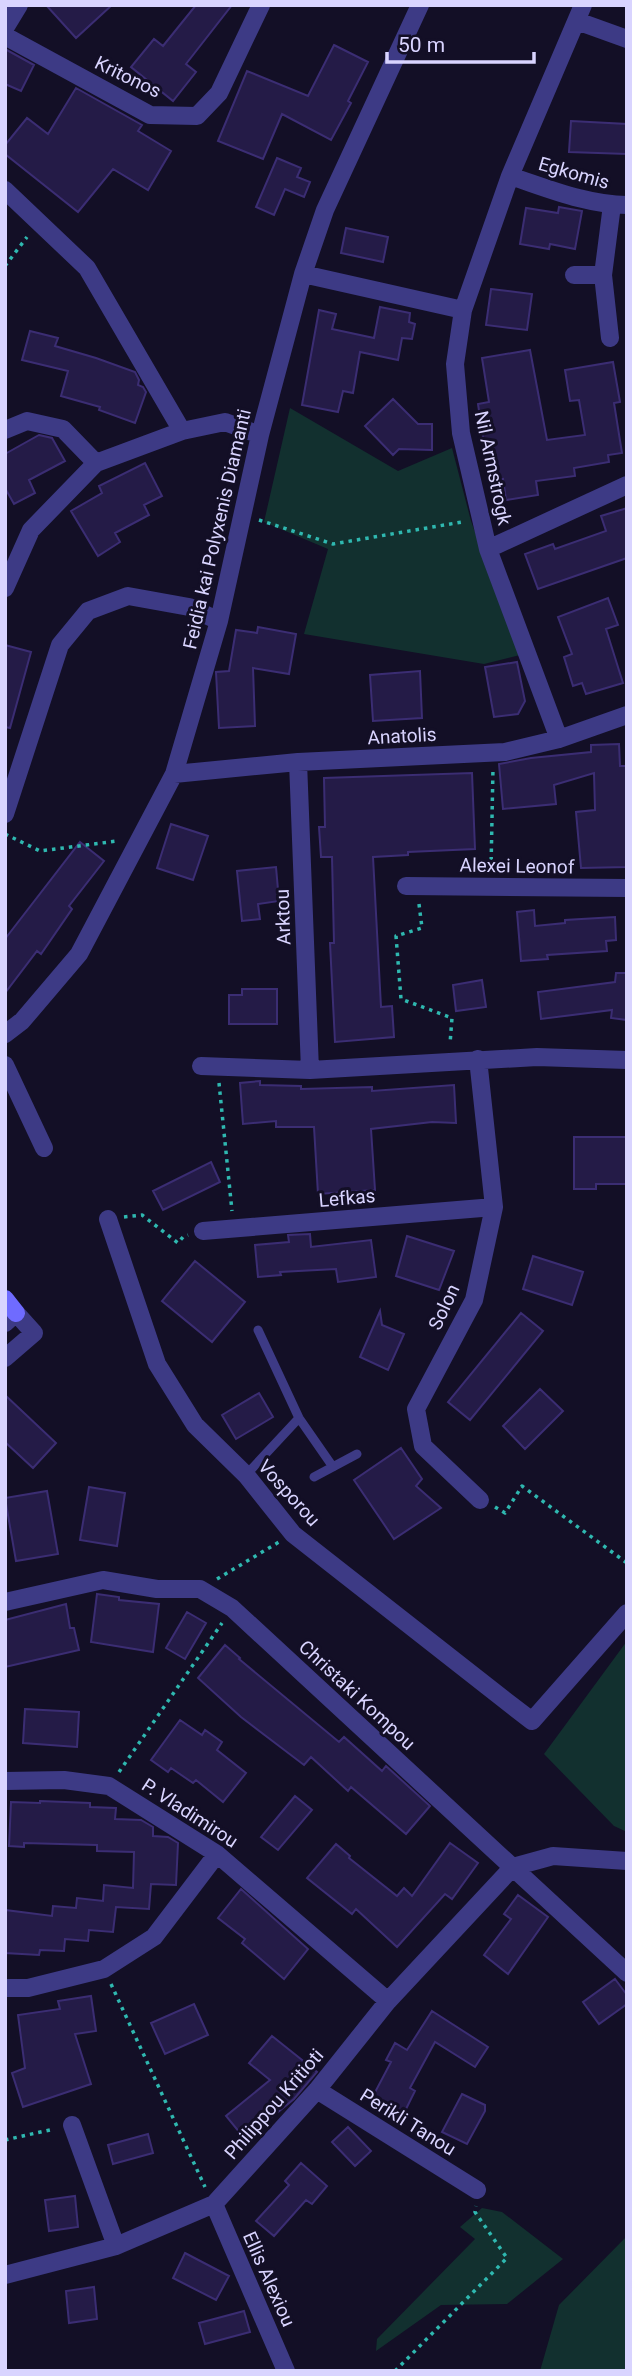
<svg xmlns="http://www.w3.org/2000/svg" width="632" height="2376" viewBox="0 0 632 2376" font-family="Roboto,sans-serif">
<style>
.green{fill:#12302f}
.building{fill:#241b47;stroke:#3b2d73;stroke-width:2}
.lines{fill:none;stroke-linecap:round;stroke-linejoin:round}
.path{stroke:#2fb8b0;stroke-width:3.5;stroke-dasharray:3.5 5;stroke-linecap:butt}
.lane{stroke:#3d3a85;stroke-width:9}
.street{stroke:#3d3a85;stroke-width:18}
.secondary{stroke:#6f6bff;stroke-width:18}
.labels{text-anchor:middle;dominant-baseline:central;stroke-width:6;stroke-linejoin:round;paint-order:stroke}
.street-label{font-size:19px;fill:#d9d4ff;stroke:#130f26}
</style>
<rect width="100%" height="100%" fill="#130f26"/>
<!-- green -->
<path class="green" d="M290 408 398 471 452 448 471 521 520 655 484 664 304 634 328 549 264 522Z
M627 1641V1832L614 1826 544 1754Z
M482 2208 502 2212 563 2259 507 2304 441 2305 376 2351 377 2339 475 2239 460 2227Z
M627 2236V2371H540L559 2305Z"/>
<!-- building -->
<path class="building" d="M46 5H112L76 38Z
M196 5H232L186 64 196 72 173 101 131 67 154 39 163 46Z
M334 45 368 62 348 101 351 103 331 140 282 114 263 159 218 141 247 71 308 96Z
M5 49 34 65 21 91 5 84Z
M76 88 142 125 138 131 171 151 148 190 113 169 78 212 5 154V145L27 118 48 134Z
M571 121 627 124V154L569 152Z
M277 158 301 168 297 177 310 182 304 197 285 189 274 215 256 207Z
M559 207 582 211 575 249 550 244 549 249 520 244 526 208 558 213Z
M346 228 388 237 383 262 341 253Z
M491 289 532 294 527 330 486 325Z
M380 307 410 313 409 322 415 324 412 339 402 338 398 360 360 352 353 393 343 391 338 412 302 405 319 310 336 314 332 329 374 338Z
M30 331 58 338 55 346 96 358 135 372 139 380 138 385 143 387 146 392 135 423 99 410 100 407 61 396 68 371 22 360Z
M530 350 547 440 585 435 579 400 570 401 565 370 613 362 620 402 614 403 622 453 608 455 609 462 574 468 575 476 536 481 538 495 506 500 503 479 491 481 487 451H485L478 404 489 402 482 358Z
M393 399 418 424H432V450L399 449 393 455 365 426Z
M39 435 52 438 65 461 29 480 35 493 14 504 5 488V454Z
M145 463 162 496 144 505 149 515 115 533 120 542 98 556 71 511 102 493 99 486Z
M627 508V558L538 589 525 554 553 544 555 549 606 531 601 516Z
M608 598 618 625 606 629 623 683 586 694 582 683 573 686 564 657 572 654 558 617Z
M258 627 296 634 289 674 253 668 255 726 219 728 216 672 229 671 236 630 257 633Z
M5 645 31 652 10 728 5 727Z
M517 662 525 701 518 714 494 717 485 667Z
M420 671 422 718 373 721 370 675Z
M619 744 620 766H627V867L581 868 576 812 595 810 594 773 554 785 556 804 503 809 499 764 531 758 591 752V745Z
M472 773 475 849 408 852V855L373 857 381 1007 392 1006 394 1037 335 1042 330 943H334L332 857H321L319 827H325L324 778Z
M171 824 208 836 193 880 157 868Z
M80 842 104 861 69 906 72 909 41 954 37 951 5 993V939Z
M276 867 279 901 258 904 260 919 242 921 237 871Z
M534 910 535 926 565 923V920L615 917 616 940 606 941 607 951 547 955 548 959 521 961 517 912Z
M616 973H627V1020L611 1018 612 1010 541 1019 538 992 615 982Z
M482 980 486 1007 456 1011 453 985Z
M242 989H277V1024H229V995H242Z
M260 1081V1085L301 1086V1089L372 1087V1091L454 1085 456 1123 432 1122 371 1129 375 1190 318 1194 314 1127H276V1121L243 1124 240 1083Z
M574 1137H627V1184H596V1189H574Z
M211 1162 220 1182 163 1210 153 1191Z
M310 1234 311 1247 371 1240 376 1277 338 1282 336 1269 280 1272 281 1275 258 1277 255 1245 289 1242 288 1235Z
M407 1236 454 1251 439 1290 396 1276Z
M533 1256 583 1272 572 1305 523 1289Z
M195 1261 245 1302 212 1342 162 1301Z
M380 1311 382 1325 404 1334 388 1370 360 1357Z
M521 1313 543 1331 470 1420 448 1402Z
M540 1389 563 1411 525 1449 503 1426Z
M259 1393 273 1417 236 1439 222 1415Z
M5 1395 56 1443 33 1468 5 1442Z
M401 1448 422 1479 416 1486 441 1508 394 1539 354 1480Z
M89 1487 125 1493 117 1546 80 1540Z
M47 1491 58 1554 16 1561 5 1498Z
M97 1594 119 1597V1600L159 1604 153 1652 91 1642Z
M66 1604 70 1628H74L79 1650 5 1667V1620Z
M187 1612 206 1623 185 1659 166 1648Z
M225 1645 240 1658 239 1659 339 1742 344 1737 382 1771 386 1766 430 1806 406 1834 351 1787 348 1791 311 1757 304 1765 241 1717 198 1678Z
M25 1709 79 1712 77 1747 23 1743Z
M180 1720 202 1735 205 1730 222 1742 217 1750 246 1773 223 1802 196 1780 193 1783 171 1768 168 1772 151 1760Z
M295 1796 312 1810 278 1850 261 1837Z
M40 1801 90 1803V1807L116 1808 115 1819 141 1820 153 1827V1836L168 1837 178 1843 176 1885 151 1884 149 1909 116 1907 113 1932 89 1930 88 1941 65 1939 64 1951 40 1950 39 1955 5 1953V1910L52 1916 53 1906 76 1908 77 1898 103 1901 104 1885 133 1888 134 1852 97 1851V1845L24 1843V1847L9 1846 11 1802 40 1803Z
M450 1843 478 1863 452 1899 445 1894 397 1947 356 1909 352 1914 307 1878 336 1844 350 1856 349 1858 397 1896 404 1888 412 1896Z
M241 1889 308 1949 284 1979 242 1943 245 1939 218 1918Z
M518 1895 548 1917 508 1974 484 1955 511 1919 504 1914Z
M615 1979 627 1995V2004L599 2024 583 2002Z
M91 1996 96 2031 75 2034 91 2084 23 2107 12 2073 25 2068 18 2015 60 2009 58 2001Z
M194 2004 208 2035 165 2054 151 2023Z
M432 2011 488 2047 475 2067 435 2042 410 2088 415 2091 404 2113 373 2096 391 2062 386 2060 395 2043 407 2050Z
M272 2036 317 2072 294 2099 245 2139 226 2116 270 2080 249 2063Z
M462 2094 485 2105V2111L467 2144 442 2132Z
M348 2127 371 2151 355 2166 332 2142Z
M148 2134 153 2153 113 2164 108 2145Z
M301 2163 327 2186 312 2204 306 2200 274 2236 256 2221 289 2185 285 2181Z
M75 2196 78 2227 49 2231 45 2200Z
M185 2253 229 2276 216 2300 173 2278Z
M94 2287 97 2319 69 2323 66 2291Z
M244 2311 250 2332 205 2344 199 2323Z"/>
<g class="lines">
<!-- path -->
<path class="path" d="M5 266 27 237
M259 520 333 544 462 522
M5 834 40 851 117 841
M491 869 493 768
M419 904 422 928 396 936 401 999 452 1018 450 1044
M219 1083 232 1211
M124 1217 142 1215 178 1243 183 1237 188 1235
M495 1507 505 1513 522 1486 627 1563
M217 1579 279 1542
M119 1772 222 1623
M111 1984 205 2187
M5 2140 54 2129
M395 2371 507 2258 475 2212 476 2206"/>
<!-- lane -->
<path class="lane" d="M258 1330 299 1418 333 1467
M246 1475 299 1418
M314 1477 357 1454"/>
<!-- street -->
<path class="street" d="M577 21 627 39
M5 28 19 5
M5 36 150 115 197 116 219 93 261 5
M510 176C547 188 587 205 627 205
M5 190 87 268 182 431
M303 274 463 310
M574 275H603
M610 338 603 275 612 205
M5 430 27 421 63 429 96 463
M488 549 627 485
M5 588 31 530 96 463 182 431 225 422 260 435
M559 739 488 549 461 433 455 364 463 310 510 176 583 5
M298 762 310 1070
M174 774 298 762 505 752 559 739 627 715
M5 814 60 645 88 611 128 596 189 607 219 621
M406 886 627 888
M5 1034 22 1021 79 954 174 774 219 621 260 435 303 274 325 210 420 5
M478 1059 494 1207 474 1300 416 1409 423 1446 480 1500
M5 1065 44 1148
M201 1066 310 1070 537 1057 627 1060
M108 1219 157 1364 195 1425 246 1475 293 1534 506 1701 532 1721 627 1613
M203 1231 494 1207
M5 1323 16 1313 34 1333 5 1358
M5 1602 103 1580 157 1589H200L232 1608 627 1973
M5 1781 64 1780 109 1786 217 1854 388 2001
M5 1988H28L104 1969 154 1937 217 1854
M317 2090 477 2190
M72 2125 116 2246
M214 2204 286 2371
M5 2275 116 2246 214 2204 317 2090 388 2001 513 1867 553 1856 627 1861"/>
<!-- secondary -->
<path class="secondary" d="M5 1299 16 1313"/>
</g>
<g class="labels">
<!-- street labels -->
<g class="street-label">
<text transform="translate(128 77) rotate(26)">Kritonos</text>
<text transform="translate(574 173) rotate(16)">Egkomis</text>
<text transform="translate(493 468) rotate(78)">Nil Armstrogk</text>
<text transform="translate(217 529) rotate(-77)">Feidia kai Polyxenis Diamanti</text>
<text transform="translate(402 736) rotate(-3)">Anatolis</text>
<text transform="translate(517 866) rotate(1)">Alexei Leonof</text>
<text transform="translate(283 917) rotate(-92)">Arktou</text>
<text transform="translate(347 1198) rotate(-5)">Lefkas</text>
<text transform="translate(444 1307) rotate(-65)">Solon</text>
<text transform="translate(289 1493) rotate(48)">Vosporou</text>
<text transform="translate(357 1695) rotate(43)">Christaki Kompou</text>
<text transform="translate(190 1813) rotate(33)">P. Vladimirou</text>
<text transform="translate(274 2104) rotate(-49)">Philippou Kritioti</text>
<text transform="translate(408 2122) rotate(32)">Perikli Tanou</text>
<text transform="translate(269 2279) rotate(66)">Ellis Alexiou</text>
</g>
</g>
<!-- border -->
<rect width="632" height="2376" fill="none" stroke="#d9d4ff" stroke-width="14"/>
<!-- scale -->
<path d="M387 52v10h147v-10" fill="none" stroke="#d9d4ff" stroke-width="3.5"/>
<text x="398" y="52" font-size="21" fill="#d9d4ff" stroke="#130f26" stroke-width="5" paint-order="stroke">50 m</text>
</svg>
